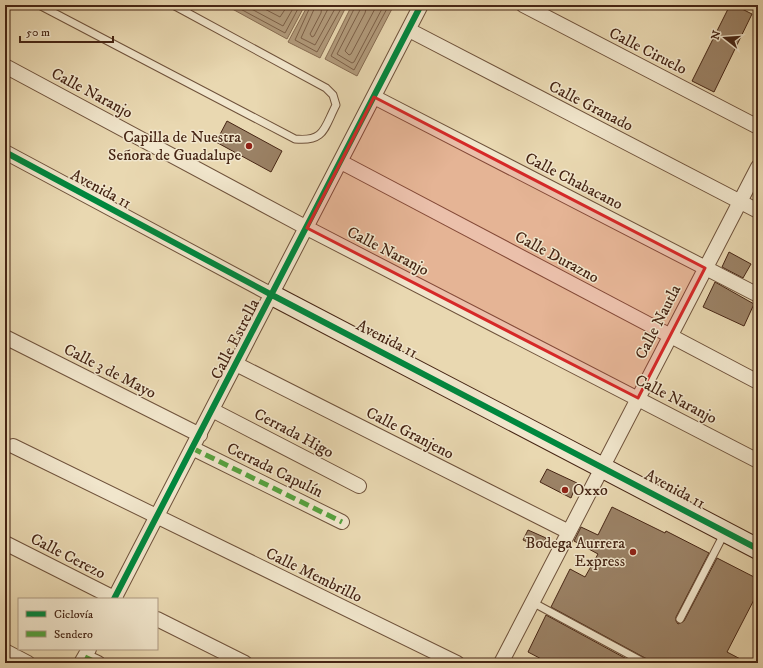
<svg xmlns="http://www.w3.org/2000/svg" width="763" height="668" viewBox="0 0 763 668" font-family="'IM FELL DW Pica',serif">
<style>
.water{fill:#b29b7c;stroke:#876c52}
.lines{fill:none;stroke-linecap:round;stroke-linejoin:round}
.shore{stroke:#7c6048;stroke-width:1}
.building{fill:#9b8266;stroke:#462514}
.lane-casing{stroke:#6f523b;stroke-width:9}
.street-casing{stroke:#6f523b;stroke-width:16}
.secondary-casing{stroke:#462514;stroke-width:22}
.lane{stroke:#f1e6cc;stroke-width:7}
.street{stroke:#f1e6cc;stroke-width:14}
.secondary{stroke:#f1e6cc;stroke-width:20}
.quiet{stroke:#55a33f;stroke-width:5;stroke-dasharray:10 5;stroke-linecap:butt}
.cycleway-casing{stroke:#f1e6cc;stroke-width:8}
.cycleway{stroke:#00873e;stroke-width:6}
.marked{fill:#d62828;fill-opacity:0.2;stroke:#d62828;stroke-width:3;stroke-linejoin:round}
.poi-dot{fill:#8f2418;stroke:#f1e6cc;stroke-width:1.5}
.labels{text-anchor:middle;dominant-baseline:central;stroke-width:3;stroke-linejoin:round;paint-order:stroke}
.street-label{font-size:16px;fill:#462514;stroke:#f1e6cc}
.poi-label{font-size:16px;fill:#462514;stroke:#f1e6cc;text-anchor:end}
</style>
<rect width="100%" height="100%" fill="#e9d8b1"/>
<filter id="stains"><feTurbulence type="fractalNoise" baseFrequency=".005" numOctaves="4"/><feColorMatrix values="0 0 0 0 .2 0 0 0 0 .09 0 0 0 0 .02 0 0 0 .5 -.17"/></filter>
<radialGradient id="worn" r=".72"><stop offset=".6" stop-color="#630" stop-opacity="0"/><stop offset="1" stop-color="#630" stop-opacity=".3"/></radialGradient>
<!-- water -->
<path class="water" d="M225 5H305L287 39Z
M308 5H347L320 58 288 42Z
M352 5H394L357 76 325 59Z"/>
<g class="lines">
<!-- shore -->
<path class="shore" d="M233 5 285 33 300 5
M244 5 283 26 295 5
M257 5 280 17 288 5
M311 5 295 40 317 52 343 5
M316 5 301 38 315 45 337 5
M322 5 321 13 310 34 312 37 314 36 330 5
M356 5 331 56 354 70 389 5
M361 5 360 10 337 54 352 63 354 62 384 5
M367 5 365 13 345 51 349 55 351 54 377 5"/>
</g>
<!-- building -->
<path class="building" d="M730 5H734L752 14 714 92 692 81Z
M227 121 282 151 271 172 216 142Z
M729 252 751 264 743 278 722 267Z
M715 282 754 304 744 326 703 307Z
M547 469 577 483 571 498 540 482Z
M612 507 665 533 666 531 709 553 676 617V621L678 624 684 621 717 558 758 579V592L727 652 748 663H650L647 659 551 607 570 569 585 577 598 554 574 541 581 527 598 535Z
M528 530 546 538 541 548 523 540Z
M546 615 634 663H549L528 652Z"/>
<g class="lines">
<!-- lane casing -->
<g class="lane-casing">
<path id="lane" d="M39 5 295 139C325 142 324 128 336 105L333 95 326 88 186 12 189 5
M173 5 186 12
M532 602 645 663
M680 619 725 532"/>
</g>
<!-- street casing -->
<g class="street-casing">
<path id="street" d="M523 5 758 127
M409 30 758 211
M5 66 307 228 758 461
M374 97 758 295
M5 152 272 295
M341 162 758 382
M5 337 200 435
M236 364 569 532
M212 410 359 486
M13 446 457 663
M192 448 342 522
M5 543 116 599
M114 599 421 5
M157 619 245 663
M5 651 28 663
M85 657 98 663
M81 663 89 649
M501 663 758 167"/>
</g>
<!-- secondary casing -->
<g class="secondary-casing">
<path id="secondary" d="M272 295 758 549"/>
</g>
<!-- lane -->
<use href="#lane" class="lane"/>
<!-- street -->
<use href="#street" class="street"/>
<!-- secondary -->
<use href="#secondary" class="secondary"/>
<!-- quiet -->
<path class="quiet" d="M192 448 342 522
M85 657 98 663"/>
<!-- cycleway casing -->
<g class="cycleway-casing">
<path id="cycleway" d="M5 152 272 295 758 549
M114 599 421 5"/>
</g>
<!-- cycleway -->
<use href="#cycleway" class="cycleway"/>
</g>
<!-- marked area -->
<path class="marked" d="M374 97 705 268 638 398 307 228Z"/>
<!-- markers -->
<g class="poi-dot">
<circle cx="249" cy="146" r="4"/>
<circle cx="565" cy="490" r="4"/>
<circle cx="633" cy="552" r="4"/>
</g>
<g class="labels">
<!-- street labels -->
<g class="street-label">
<text transform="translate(648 51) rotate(27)">Calle Ciruelo</text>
<text transform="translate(92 93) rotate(28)">Calle Naranjo</text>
<text transform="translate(591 106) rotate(27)">Calle Granado</text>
<text transform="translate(574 181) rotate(27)">Calle Chabacano</text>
<text transform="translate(101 189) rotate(28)">Avenida 11</text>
<text transform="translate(388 251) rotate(27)">Calle Naranjo</text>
<text transform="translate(557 257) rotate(28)">Calle Durazno</text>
<text transform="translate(658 322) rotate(-63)">Calle Nautla</text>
<text transform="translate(235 339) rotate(-63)">Calle Estrella</text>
<text transform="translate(387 339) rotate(27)">Avenida 11</text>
<text transform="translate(110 371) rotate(27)">Calle 3 de Mayo</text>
<text transform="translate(676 399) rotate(27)">Calle Naranjo</text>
<text transform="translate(294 433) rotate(28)">Cerrada Higo</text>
<text transform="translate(410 433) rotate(27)">Calle Granjeno</text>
<text transform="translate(275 470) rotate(26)">Cerrada Capulín</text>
<text transform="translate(675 489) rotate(28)">Avenida 11</text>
<text transform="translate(68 556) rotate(27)">Calle Cerezo</text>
<text transform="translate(314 575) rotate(26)">Calle Membrillo</text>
</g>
<!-- poi labels -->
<g class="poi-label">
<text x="241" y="137">Capilla de Nuestra<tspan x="241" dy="18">Señora de Guadalupe</tspan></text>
<text x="573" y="490" text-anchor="start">Oxxo</text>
<text x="625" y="543">Bodega Aurrera<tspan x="625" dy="18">Express</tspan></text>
</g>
</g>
<!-- margin -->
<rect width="763" height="668" fill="none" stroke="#e9d8b1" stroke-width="20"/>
<rect x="6" y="6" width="751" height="656" fill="none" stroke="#462514" stroke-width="2"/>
<rect x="10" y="10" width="743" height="648" fill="none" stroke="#462514"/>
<!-- legend -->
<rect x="18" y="598" width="140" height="52" fill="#f1e6cc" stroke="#ad9982"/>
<rect x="26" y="611" width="20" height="6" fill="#00873e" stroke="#ad9982"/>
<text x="54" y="618" font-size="12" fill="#462514">Ciclovía</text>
<rect x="26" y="631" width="20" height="6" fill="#55a33f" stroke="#ad9982"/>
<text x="54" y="638" font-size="12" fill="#462514">Sendero</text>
<!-- north arrow -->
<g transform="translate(725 38) rotate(287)" stroke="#f1e6cc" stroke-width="3" paint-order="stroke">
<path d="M0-3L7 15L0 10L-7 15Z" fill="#462514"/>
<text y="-6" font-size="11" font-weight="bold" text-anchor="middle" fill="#462514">N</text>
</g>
<!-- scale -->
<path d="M20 36v6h93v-6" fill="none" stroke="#462514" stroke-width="2"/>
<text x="26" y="36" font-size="12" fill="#462514" stroke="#f1e6cc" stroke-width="3" paint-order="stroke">50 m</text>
<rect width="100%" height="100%" filter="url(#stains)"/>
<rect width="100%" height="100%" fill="url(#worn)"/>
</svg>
